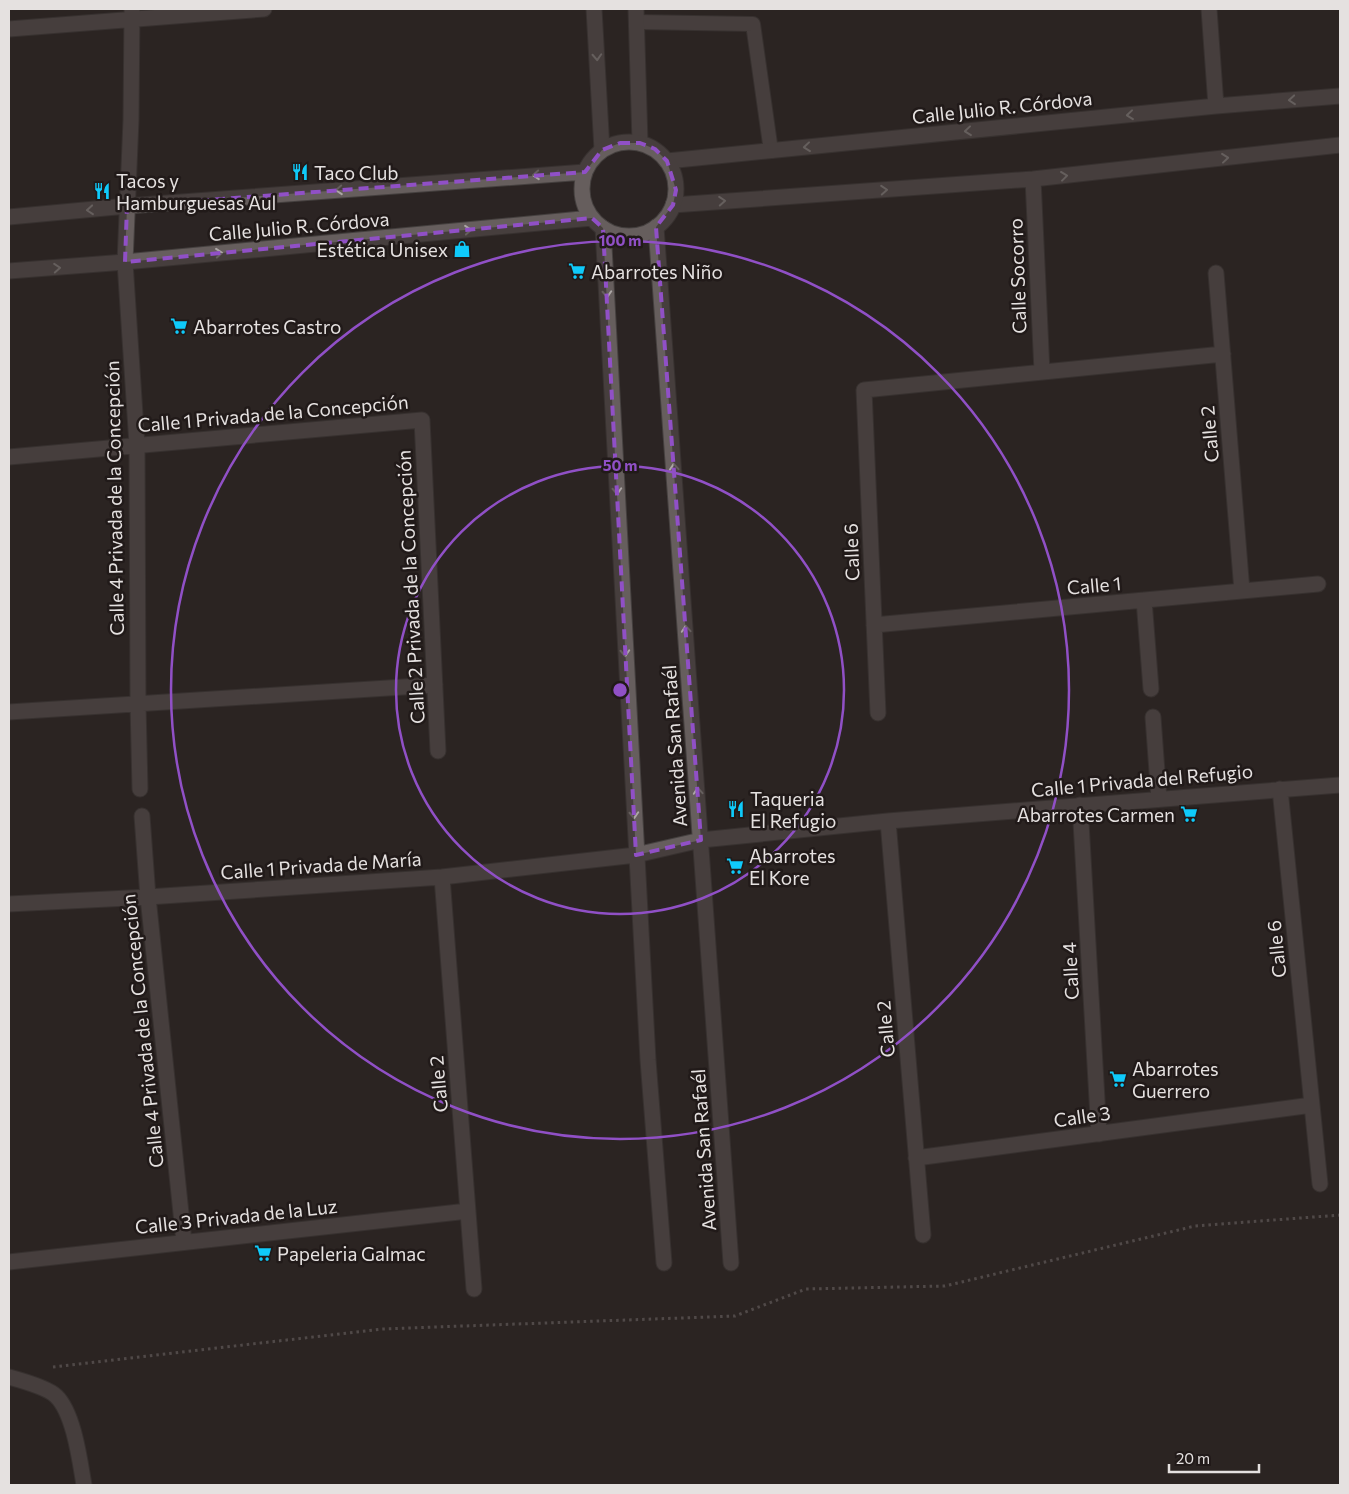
<svg xmlns="http://www.w3.org/2000/svg" width="1349" height="1494" viewBox="0 0 1349 1494" font-family="Commissioner,sans-serif">
<style>
.lines{fill:none;stroke-linecap:round;stroke-linejoin:round}
.lane-casing{stroke:#45403f;stroke-width:16}
.street-casing{stroke:#45403f;stroke-width:17}
.secondary-casing{stroke:#45403f;stroke-width:17}
.path{stroke:#7d7776;stroke-width:3;stroke-dasharray:2.5 4;stroke-linecap:butt}
.lane{stroke:#665e5d;stroke-width:14}
.street{stroke:#665e5d;stroke-width:15}
.secondary{stroke:#665e5d;stroke-width:15}
.oneway{stroke:#aca6a5}
.marked{fill:none;stroke:#9050c6;stroke-width:4;stroke-dasharray:10 6;stroke-linejoin:round}
.ring{fill:none;stroke:#9050c6;stroke-width:2.5}
.labels{text-anchor:middle;dominant-baseline:central;stroke-width:5;stroke-linejoin:round;paint-order:stroke}
.street-label{font-size:19px;fill:#e5e1e0;stroke:#211a19}
.poi-label{font-size:19px;fill:#e5e1e0;stroke:#211a19;text-anchor:start}
.centre{fill:#9050c6;stroke:#211a19;stroke-width:2.5}
.ring-label{font-size:15px;text-anchor:middle;font-weight:bold;fill:#9050c6;stroke:#211a19;stroke-width:5;stroke-linejoin:round;paint-order:stroke}
</style>
<rect width="100%" height="100%" fill="#2b2423"/>
<g class="lines">
<!-- lane casing -->
<g class="lane-casing">
<path id="lane" d="M636 22 753 24 771 151"/>
</g>
<!-- street casing -->
<g class="street-casing">
<path id="street" d="M132 9 131 120 125 262 137 445 138 704 140 789
M594 9 602 150
M636 9 640 143
M1209 9 1216 106
M9 29 264 9
M667 161 1216 106 1340 96
M1033 179 1042 372
M673 205 1033 179 1340 145
M656 227 731 1263
M603 228 648 1060 664 1263
M1216 273 1242 591
M9 457 422 420 438 751
M1144 600 1151 689
M874 625 1318 584
M9 712 435 685
M878 713 864 390 1223 354
M1153 717 1159 799
M1280 789 1320 1184
M1080 805 1099 1134
M142 816 148 897 184 1242
M888 821 923 1235
M442 877 474 1289
M9 904 148 897 442 877 636 855 701 840 888 821 1340 785
M916 1158 1312 1105
M9 1262 468 1211"/>
</g>
<!-- secondary casing -->
<g class="secondary-casing">
<path id="secondary" d="M582 189a47 47 0 1 1 94 0a47 47 0 1 1-94 0Z
M9 217 127 206 585 172
M9 271 125 262 592 218
M9 1377C20 1380 48 1388 56 1396 74 1413 80 1462 84 1485"/>
</g>
<!-- path -->
<path class="path" d="M53 1367 382 1329 735 1316 806 1289 945 1286 1195 1226 1340 1215"/>
<!-- lane -->
<use href="#lane" class="lane"/>
<!-- street -->
<use href="#street" class="street"/>
<!-- secondary -->
<use href="#secondary" class="secondary"/>
</g>
<!-- one-way arrows -->
<defs><path id="oneway-chevron" d="M-2-3.5L2.5 0L-2 3.5" fill="none" stroke-width="1.6" stroke-linecap="round" stroke-linejoin="round" transform="scale(1.25)"/></defs>
<g class="oneway">
<use href="#oneway-chevron" transform="translate(597 57) rotate(87)"/>
<use href="#oneway-chevron" transform="translate(1292 100) rotate(175)"/>
<use href="#oneway-chevron" transform="translate(1130 115) rotate(174)"/>
<use href="#oneway-chevron" transform="translate(968 131) rotate(174)"/>
<use href="#oneway-chevron" transform="translate(807 147) rotate(174)"/>
<use href="#oneway-chevron" transform="translate(1225 158) rotate(-6)"/>
<use href="#oneway-chevron" transform="translate(536 175) rotate(176)"/>
<use href="#oneway-chevron" transform="translate(1064 176) rotate(-7)"/>
<use href="#oneway-chevron" transform="translate(339 190) rotate(176)"/>
<use href="#oneway-chevron" transform="translate(884 190) rotate(-4)"/>
<use href="#oneway-chevron" transform="translate(722 201) rotate(-4)"/>
<use href="#oneway-chevron" transform="translate(90 210) rotate(175)"/>
<use href="#oneway-chevron" transform="translate(468 230) rotate(-5)"/>
<use href="#oneway-chevron" transform="translate(219 253) rotate(-5)"/>
<use href="#oneway-chevron" transform="translate(57 268) rotate(-4)"/>
<use href="#oneway-chevron" transform="translate(607 294) rotate(87)"/>
<use href="#oneway-chevron" transform="translate(674 467) rotate(-94)"/>
<use href="#oneway-chevron" transform="translate(617 491) rotate(87)"/>
<use href="#oneway-chevron" transform="translate(686 629) rotate(-94)"/>
<use href="#oneway-chevron" transform="translate(625 653) rotate(87)"/>
<use href="#oneway-chevron" transform="translate(698 791) rotate(-94)"/>
<use href="#oneway-chevron" transform="translate(634 815) rotate(87)"/>
</g>
<!-- marked area -->
<path d="M0 0H1349V1494H0ZM620 143H640L655 149 667 161 676 190 673 205 656 227 701 840 636 855 603 228 592 218 125 262 127 206 585 172 602 150Z" fill="#2b2423" fill-opacity=".55" fill-rule="evenodd"/>
<path class="marked" d="M620 143H640L655 149 667 161 676 190 673 205 656 227 701 840 636 855 603 228 592 218 125 262 127 206 585 172 602 150Z"/>
<!-- distance rings -->
<g class="ring">
<circle cx="620" cy="690" r="224"/>
<circle cx="620" cy="690" r="449"/>
</g>
<!-- icons -->
<defs>
<g id="restaurant-bare" transform="scale(1.35)"><path d="M-5-6h1v4h1v-4h1v4h1v-4h1v5L-1.5 .5V6h-2V.5L-5-1ZM5-6V6H3V1.5H1.5Q1.5-4 5-6Z" fill="#0fcafa" stroke="#211a19" stroke-width="2.5" paint-order="stroke"/></g>
<g id="shop-bare" transform="scale(1.35)"><path d="M-5-2.5h2.3a2.7 3.5 0 0 1 5.4 0H5L5.5 6h-11ZM-1.5-2.5h3a1.5 2.3 0 0 0-3 0Z" fill="#0fcafa" stroke="#211a19" stroke-width="2.5" paint-order="stroke"/></g>
<g id="supermarket-bare" transform="scale(1.35)"><path d="M-6-5.5h2.5l.6 2H6L4.5 2H-2.5L-4.4-4H-6ZM-1.5 3.2a1.3 1.3 0 1 0 .1 0ZM3 3.2a1.3 1.3 0 1 0 .1 0Z" fill="#0fcafa" stroke="#211a19" stroke-width="2.5" paint-order="stroke"/></g>
</defs>
<g fill-rule="evenodd">
<use href="#restaurant-bare" x="300" y="172"/>
<use href="#restaurant-bare" x="102" y="191"/>
<use href="#shop-bare" x="462" y="249"/>
<use href="#supermarket-bare" x="577" y="271"/>
<use href="#supermarket-bare" x="179" y="326"/>
<use href="#restaurant-bare" x="736" y="809"/>
<use href="#supermarket-bare" x="1189" y="814"/>
<use href="#supermarket-bare" x="735" y="866"/>
<use href="#supermarket-bare" x="1118" y="1079"/>
<use href="#supermarket-bare" x="263" y="1253"/>
</g>
<g class="labels">
<!-- street labels -->
<g class="street-label">
<text transform="translate(1002 107) rotate(-6)">Calle Julio R. Córdova</text>
<text transform="translate(299 226) rotate(-5)">Calle Julio R. Córdova</text>
<text transform="translate(1017 276) rotate(-92)">Calle Socorro</text>
<text transform="translate(273 413) rotate(-5)">Calle 1 Privada de la Concepción</text>
<text transform="translate(1209 434) rotate(-95)">Calle 2</text>
<text transform="translate(114 498) rotate(-91)">Calle 4 Privada de la Concepción</text>
<text transform="translate(851 552) rotate(-92)">Calle 6</text>
<text transform="translate(1094 585) rotate(-5)">Calle 1</text>
<text transform="translate(410 587) rotate(-93)">Calle 2 Privada de la Concepción</text>
<text transform="translate(674 746) rotate(-94)">Avenida San Rafaél</text>
<text transform="translate(1142 780) rotate(-5)">Calle 1 Privada del Refugio</text>
<text transform="translate(321 865) rotate(-4)">Calle 1 Privada de María</text>
<text transform="translate(1276 949) rotate(-96)">Calle 6</text>
<text transform="translate(1070 971) rotate(-93)">Calle 4</text>
<text transform="translate(885 1029) rotate(-95)">Calle 2</text>
<text transform="translate(142 1031) rotate(-96)">Calle 4 Privada de la Concepción</text>
<text transform="translate(438 1084) rotate(-95)">Calle 2</text>
<text transform="translate(1082 1116) rotate(-8)">Calle 3</text>
<text transform="translate(703 1150) rotate(-94)">Avenida San Rafaél</text>
<text transform="translate(236 1216) rotate(-6)">Calle 3 Privada de la Luz</text>
</g>
<!-- poi labels -->
<g class="poi-label">
<text x="314" y="172">Taco Club</text>
<text x="116" y="180">Tacos y<tspan x="116" dy="22">Hamburguesas Aul</tspan></text>
<text x="448" y="249" text-anchor="end">Estética Unisex</text>
<text x="591" y="271">Abarrotes Niño</text>
<text x="193" y="326">Abarrotes Castro</text>
<text x="750" y="798">Taqueria<tspan x="750" dy="22">El Refugio</tspan></text>
<text x="1175" y="814" text-anchor="end">Abarrotes Carmen</text>
<text x="749" y="855">Abarrotes<tspan x="749" dy="22">El Kore</tspan></text>
<text x="1132" y="1068">Abarrotes<tspan x="1132" dy="22">Guerrero</tspan></text>
<text x="277" y="1253">Papeleria Galmac</text>
</g>
</g>
<circle cx="620" cy="690" r="8" class="centre"/>
<g class="ring-label">
<text x="620" y="246">100 m</text>
<text x="620" y="471">50 m</text>
</g>
<!-- border -->
<rect width="1349" height="1494" fill="none" stroke="#e5e1e0" stroke-width="20"/>
<!-- scale -->
<path d="M1169 1464v8h90v-8" fill="none" stroke="#e5e1e0" stroke-width="2.5"/>
<text x="1176" y="1464" font-size="15" fill="#e5e1e0" stroke="#211a19" stroke-width="4" paint-order="stroke">20 m</text>
</svg>
